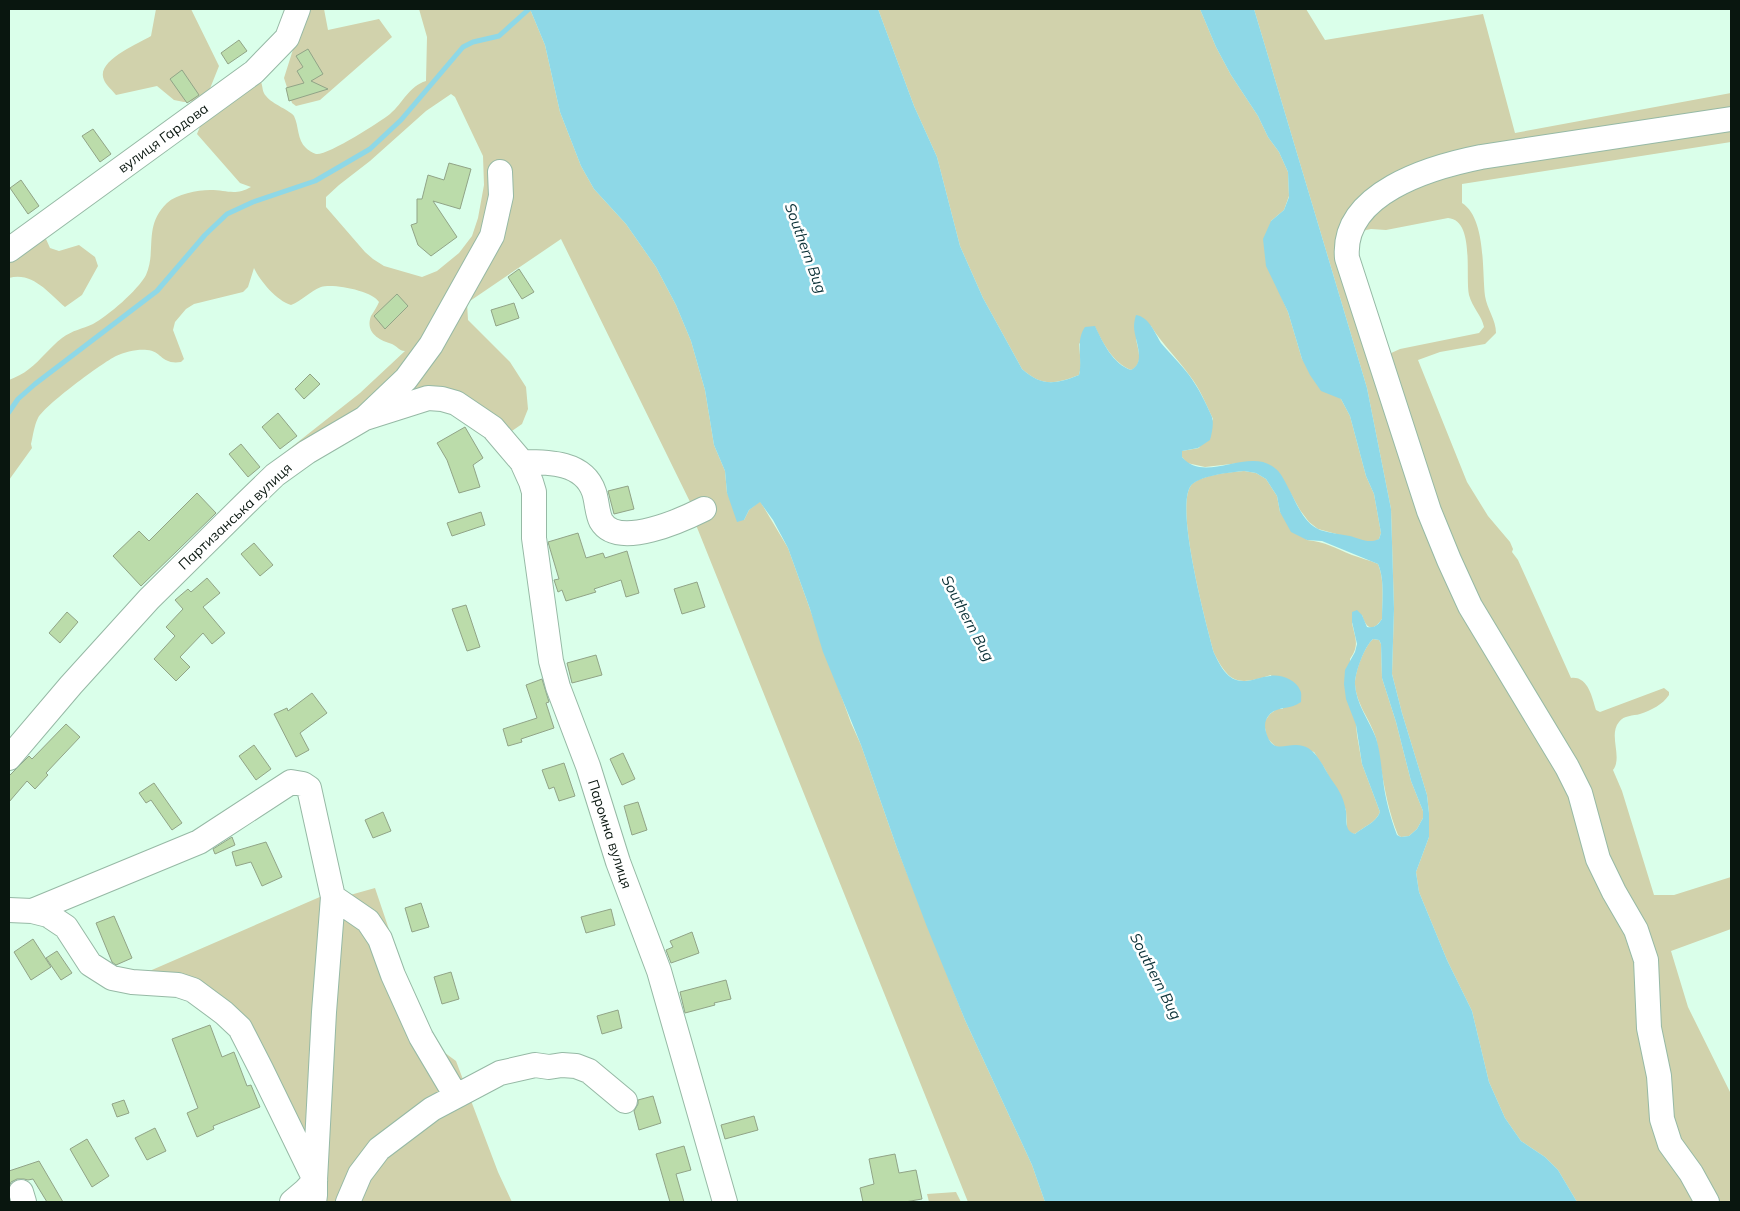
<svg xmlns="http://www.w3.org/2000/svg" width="1740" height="1211" viewBox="0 0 1740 1211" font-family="Mulish,sans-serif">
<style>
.green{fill:#d1d2ac;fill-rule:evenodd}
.water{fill:#8ed8e7;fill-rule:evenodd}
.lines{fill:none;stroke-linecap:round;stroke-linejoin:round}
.stream{stroke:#8ed8e7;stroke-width:5}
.building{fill:#bbdcaa;stroke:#91a487}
.minor-casing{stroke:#96b9a5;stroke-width:26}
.minor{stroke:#fff;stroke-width:24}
.labels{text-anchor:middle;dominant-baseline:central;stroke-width:5;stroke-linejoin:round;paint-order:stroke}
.street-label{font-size:14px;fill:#09160f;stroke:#fff}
.water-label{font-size:15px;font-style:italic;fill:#0b3137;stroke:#fff}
</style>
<rect width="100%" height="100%" fill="#daffea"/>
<!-- green -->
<path class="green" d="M156 9H191L219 66 209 91 194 101 184 102 174 100 157 86 116 95C113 91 106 85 104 80 95 61 138 44 151 36Z
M286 9H324L328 30 379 19 392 37 320 100 296 106 292 103 284 78 296 40Z
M419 9H530L545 45 560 112 581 166 594 189 626 224 656 267 676 305 691 341 705 390 714 445 725 471 727 493 744 520 749 510 760 501 788 548 851 723 861 745 897 848 965 1020 1032 1165 1045 1202H968L694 520V510L561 239 467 303 468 320 510 362 526 387 528 409 522 424 509 433 450 394 296 453H284L360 393 405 351C399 351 397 346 392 344 378 340 365 332 371 316 374 311 377 307 379 302 373 291 333 283 321 287 310 291 302 301 291 305 277 301 260 281 254 268L248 287 243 292 194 304 186 309 175 322 173 330 184 359 181 362C161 365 162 351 147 350 137 349 125 352 116 356 102 363 45 405 38 418 34 426 33 436 31 444L32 448 9 480V380C16 377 23 374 29 369 41 360 50 347 62 338 73 330 82 329 93 324 108 316 138 290 146 275 157 250 143 226 167 203 177 194 197 190 210 190 227 190 235 196 251 187L240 183 197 134 201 124 255 83 261 82C263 87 262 92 266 96 272 104 291 111 294 116 299 126 297 140 306 148 308 150 313 153 316 154 327 156 380 122 390 114 403 103 409 86 426 81L427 37ZM451 94 455 97 483 156 484 185 478 218 472 236 459 253 437 271 422 277 384 266 373 259 365 252 326 207V197L339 185 370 161 426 111Z
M878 9H1200L1216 47 1231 75 1258 116 1268 137 1279 152 1288 172 1289 196 1284 210 1271 221 1281 296 1288 312 1302 359 1341 399 1350 416 1366 476 1374 494 1381 533 1379 539 1374 542H1366L1318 529 1309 522 1300 510 1285 483 1249 462 1205 467 1187 463 1182 457V451L1199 448 1213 419C1206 404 1200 389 1190 376 1178 359 1163 345 1151 326L1136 339C1138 350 1144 364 1131 370 1113 363 1103 343 1095 327L1079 344 1081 366 1079 375C1055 384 1042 387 1022 369L983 298 960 246 937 157 914 106Z
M1254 9H1306L1325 40 1483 14 1515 133 1731 93V116L1421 176 1731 123V142L1462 184V203C1486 218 1482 271 1485 296 1487 309 1496 320 1496 333L1485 344 1440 352 1418 360 1467 482 1488 516 1510 542 1513 549 1512 552 1518 560 1571 678C1588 676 1592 697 1596 710L1600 712 1664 688 1669 692V695C1662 705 1652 710 1640 714 1633 716 1624 715 1619 722 1608 735 1623 757 1613 770L1622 791 1654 895H1674L1731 877V929L1671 951 1688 1007 1731 1094V1202H1577L1558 1170 1545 1157 1521 1141 1505 1118 1489 1082 1472 1011 1447 960 1419 892 1416 872 1429 837V813L1427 795 1402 713 1392 674 1394 609 1391 509 1367 388ZM1448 218C1475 220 1465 275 1469 295 1472 307 1482 316 1484 327L1479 333 1400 349 1389 354 1352 240 1366 230 1371 229 1386 230Z
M37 238 46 239 50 248 59 251 79 245 95 257 98 266 82 295 65 307C49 293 32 271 9 278V257Z
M1244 471 1256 473 1266 479 1277 496 1280 512 1307 540C1326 542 1335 548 1352 555 1360 558 1369 560 1378 564 1385 581 1382 601 1382 619 1372 633 1366 628 1362 615L1352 623C1355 638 1360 645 1350 659L1357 735 1362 764 1380 812C1376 823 1363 827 1355 834L1350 833 1347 829 1346 810 1325 769 1314 752 1293 746 1282 748 1275 746 1267 738 1265 728V721L1270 714 1277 709H1283L1271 675C1239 685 1230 685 1214 653 1206 623 1176 512 1190 487 1196 475 1232 472 1244 471Z
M1373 639 1379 640 1381 644 1382 678 1396 722 1411 781 1423 811V818L1417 829 1409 836 1401 837 1398 835C1389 813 1385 791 1381 768 1379 758 1378 747 1376 738 1370 719 1356 704 1355 684 1355 672 1364 647 1373 639Z
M375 888 426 1039 456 1061 498 1172 512 1202H280L298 1192 303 1180 252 1059 209 1008 138 976 329 893 343 897Z
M956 1192 961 1202H929L927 1194Z"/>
<!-- water -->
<path class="water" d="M530 9H878L914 106 937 157 960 246 983 298 1022 369C1042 387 1056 384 1079 375 1083 359 1075 341 1085 327L1095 326C1103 343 1113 364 1131 370 1147 362 1134 340 1134 326 1134 323 1135 318 1136 315 1149 317 1155 333 1161 343 1170 354 1181 364 1189 375 1198 387 1206 403 1212 417 1214 424 1212 432 1210 440L1198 448 1182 451V457C1205 485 1250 445 1276 469 1282 474 1286 484 1290 491 1297 505 1305 524 1320 530 1330 533 1340 534 1350 536 1361 539 1368 544 1379 539L1381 533 1374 494 1366 476 1350 416 1341 399 1321 391 1310 375 1302 359 1288 312 1266 266 1263 239 1271 221 1284 210 1289 197 1288 172 1279 152 1268 137 1258 116 1231 75 1216 47 1200 9H1254L1367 388 1391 509 1394 609 1392 674 1402 713 1427 795 1429 813V837L1416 872 1419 892 1447 960 1472 1011 1489 1082 1505 1118 1521 1141 1545 1157 1558 1170 1577 1202H1045L1032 1165 965 1020 927 927 897 848 861 745 823 652 810 609 788 548 773 520 760 502 749 510 744 520 737 522 727 493 725 471 714 445 705 390 691 341 676 305 656 267 626 224 594 189 581 166 560 112 545 45ZM1244 471 1256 473 1266 479 1277 496 1280 512 1291 532 1307 540 1322 541 1378 564C1385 580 1382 601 1382 619 1378 625 1375 628 1367 627L1362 615 1357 610 1352 612V622L1357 644 1355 652 1345 670 1344 684 1346 699 1356 725 1362 764 1380 812C1376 823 1363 827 1355 834 1344 831 1347 820 1346 811 1345 806 1343 798 1340 793 1337 786 1331 780 1328 774 1322 764 1315 749 1303 746 1287 741 1273 757 1266 732 1264 725 1265 719 1270 714 1278 706 1290 710 1301 702 1301 698 1302 693 1300 690 1296 680 1281 674 1270 676 1256 677 1243 687 1229 676 1222 670 1218 661 1214 653 1206 623 1176 512 1190 487 1196 476 1232 472 1244 471ZM1373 639 1379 640 1381 644 1382 678 1396 722 1411 781 1423 811V818L1417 829 1409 836 1401 837 1397 835C1390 816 1385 798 1383 779 1381 765 1380 751 1376 738 1369 720 1356 704 1355 684 1355 673 1364 647 1373 639Z"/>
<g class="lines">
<!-- stream -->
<path class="stream" d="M9 412 18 399 35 384 157 291 205 235 227 214 253 202 315 181 370 149 401 120 463 47 473 42 499 36 529 9"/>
</g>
<!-- building -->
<path class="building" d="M239 40 247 51 228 64 221 53Z
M308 49 323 74 311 81 328 89 289 101 286 88 304 83 297 71 303 67 296 56Z
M182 70 199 95 187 103 170 79Z
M93 129 111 154 100 162 82 136Z
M449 163 471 169 460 209 433 201 457 237 431 256 418 245 411 225 417 223V199H422L428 175 444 180Z
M21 180 39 206 28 214 10 188Z
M519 269 534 292 522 299 508 277Z
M397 294 408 306 385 329 374 316Z
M514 303 519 318 496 326 491 310Z
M310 374 320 384 304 399 295 389Z
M278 413 297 436 280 449 262 427Z
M465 427 483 458 473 465 480 487 459 493 447 460 437 443Z
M241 444 260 467 248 477 229 454Z
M628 486 634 509 614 514 608 491Z
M197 493 216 513 141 586 113 556 139 531 149 541Z
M481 512 485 525 452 536 447 523Z
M578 533 586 558 603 553 605 558 627 551 639 593 626 597 621 580 594 589 596 592 566 601 562 590 558 592 554 580 559 579 548 542Z
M254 543 273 565 260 576 241 554Z
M207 578 220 593 203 607 225 633 212 644 203 633 180 657 190 667 176 681 154 659 175 636 166 627 183 609 175 600 188 589 191 592Z
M697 582 705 607 682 614 674 589Z
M466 605 480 647 467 651 452 609Z
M67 612 78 622 60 643 49 633Z
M596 655 602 675 572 683 567 663Z
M542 679 549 702 546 703 554 728 521 739 522 742 508 746 503 729 537 718 526 685Z
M312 693 327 713 300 733 309 750 296 757 274 714 287 708 288 711Z
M66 724 80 737 46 773 48 775 35 789 27 781 9 802V776L29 756 32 759Z
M254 745 271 769 256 780 239 756Z
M623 753 635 779 622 785 610 759Z
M564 763 575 796 559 801 554 787 549 789 542 770Z
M154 783 182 823 172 830 151 800 146 803 139 793Z
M638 802 647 830 632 835 624 806Z
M383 812 391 831 373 838 365 820Z
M232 837 235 845 215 854 213 849Z
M266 842 282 877 262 886 251 862 236 866 232 852Z
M421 903 429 927 412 932 405 908Z
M611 909 615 925 586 933 581 917Z
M114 916 132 958 116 965 112 962 96 923Z
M692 932 699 953 671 963 666 950 673 947 670 941Z
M33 939 51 967 31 980 14 952Z
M57 951 72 973 61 980 46 958Z
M451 972 459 999 442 1004 434 977Z
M726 980 731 999 714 1003 715 1005 685 1013 680 992Z
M618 1010 622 1028 602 1034 597 1016Z
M210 1025 222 1057 234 1052 247 1086 251 1085 260 1107 213 1126 214 1129 197 1137 187 1113 198 1108 172 1039Z
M653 1096 661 1123 639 1130 634 1111 638 1104V1100Z
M124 1100 129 1113 117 1117 112 1104Z
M754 1116 758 1130 725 1139 721 1125Z
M155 1128 166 1151 147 1160 135 1138Z
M87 1139 109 1176 92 1187 70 1149Z
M684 1146 691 1170 676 1174 684 1202H670L656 1154Z
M895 1154 899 1173 916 1170 922 1199 905 1202H863L860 1188 874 1184 869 1159Z
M39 1161 63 1202H47L33 1179 28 1180 24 1179H17L11 1182 9 1187V1171Z"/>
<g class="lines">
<!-- minor casing -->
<g class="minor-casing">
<path id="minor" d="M9 250 254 72 287 38 298 9
M365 418 428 398 442 399 456 403 493 428 522 462 531 482 534 492V538L551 661 558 687 588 766 618 862 659 971 725 1202
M522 462C549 462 584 462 594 492 597 501 597 513 601 521 618 550 684 519 704 509
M9 758 71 685 149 599 245 504 275 475 307 452 365 418 406 379 431 345 492 236 501 196 500 172
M333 897 368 921 380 939 393 975 421 1037 456 1096
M9 910 32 911 199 842 291 782 303 784 309 788 333 897 324 1012 315 1180V1195L314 1202
M32 911 48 915 66 927 90 964 112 978 132 982 178 985 193 990 224 1013 240 1028 261 1069 315 1180 305 1191 292 1202
M21 1192 24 1202
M348 1202 360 1174 379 1149 432 1109 500 1073 535 1065 549 1067 562 1065 576 1066 589 1071 625 1101
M1707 1202 1691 1173 1670 1144 1662 1119 1659 1076 1649 1028 1646 960 1636 930 1614 892 1598 859 1580 793 1567 767 1470 606 1449 560 1429 511 1347 258C1341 193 1431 167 1481 157L1731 119"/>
</g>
<!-- minor -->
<use href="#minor" class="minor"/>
</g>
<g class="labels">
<!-- street labels -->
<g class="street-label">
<text transform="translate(163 138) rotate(-36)">вулиця Гардова</text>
<text transform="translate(235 516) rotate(-43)">Партизанська вулиця</text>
<text transform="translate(610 834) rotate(72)">Паромна вулиця</text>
</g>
<!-- water labels -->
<g class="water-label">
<text transform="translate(806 248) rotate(70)">Southern Bug</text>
<text transform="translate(968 618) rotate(62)">Southern Bug</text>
<text transform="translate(1156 976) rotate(63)">Southern Bug</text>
</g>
</g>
<!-- border -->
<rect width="1740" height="1211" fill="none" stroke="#09160f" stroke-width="20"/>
</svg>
